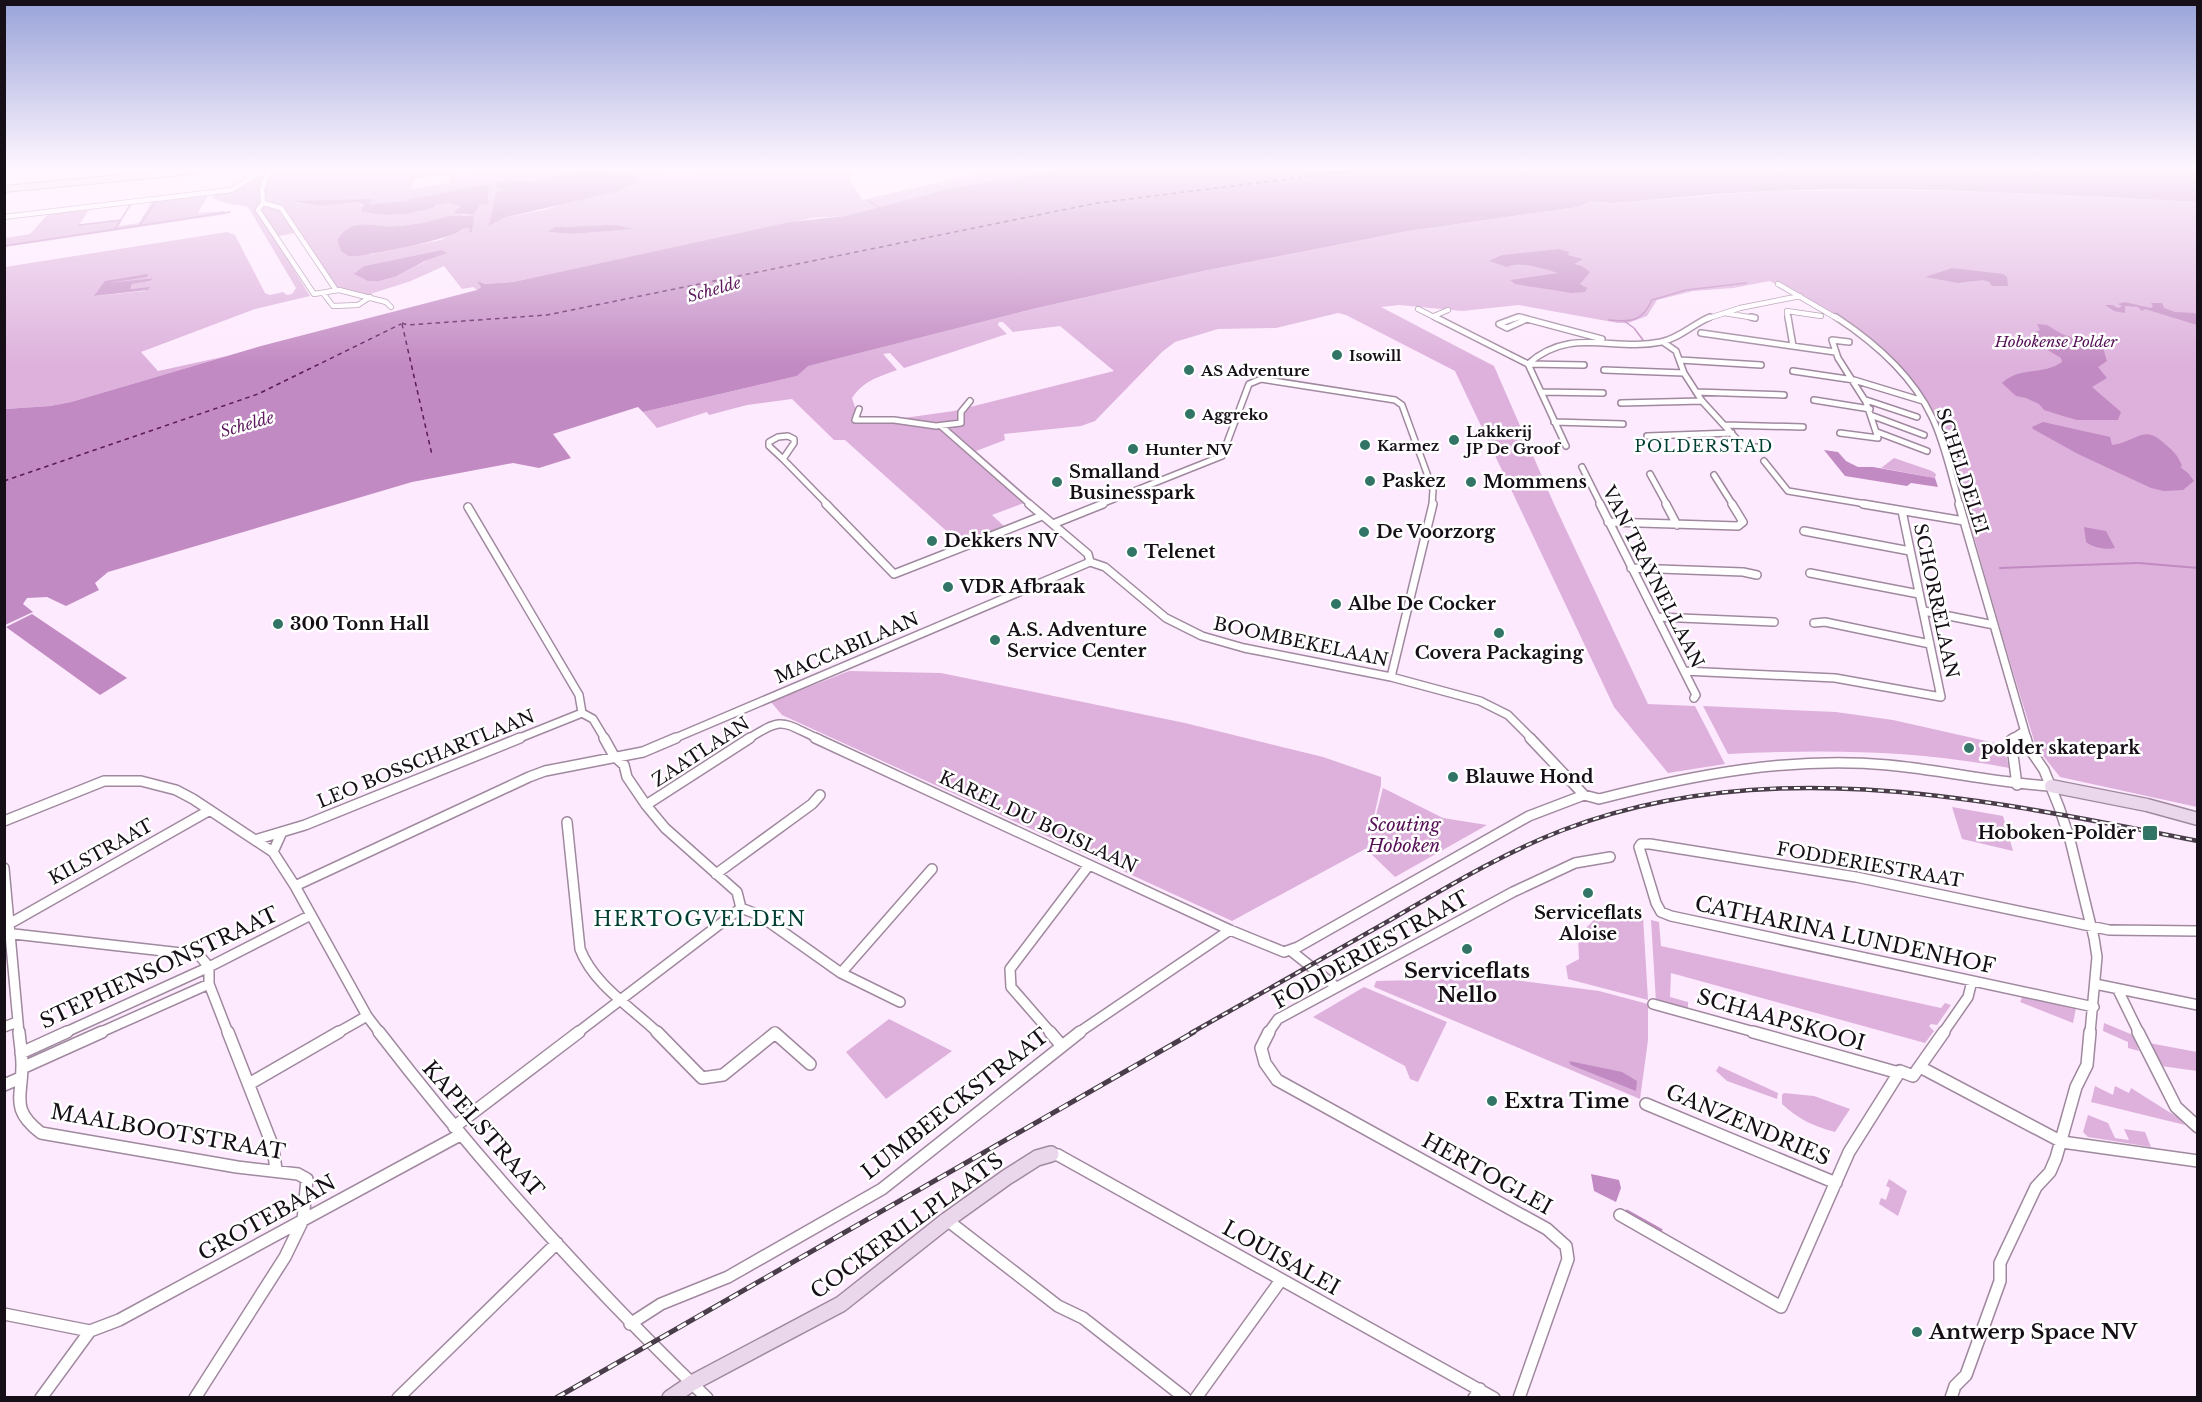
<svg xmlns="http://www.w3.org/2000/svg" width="2202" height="1402" viewBox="0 0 2202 1402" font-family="'Libre Baskerville',serif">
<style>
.green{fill:#ddb1dc;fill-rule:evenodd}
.water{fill:#c28ac2}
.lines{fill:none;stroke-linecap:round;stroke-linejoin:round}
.stream-far2{stroke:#c28ac2;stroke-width:1.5}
.stream-far1{stroke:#c28ac2;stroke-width:2}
.stream{stroke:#c28ac2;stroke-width:3}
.ferry{stroke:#5d195e;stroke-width:1.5;stroke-dasharray:4.5 4;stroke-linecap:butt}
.street-far4-casing{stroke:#a0899f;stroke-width:6}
.street-far3-casing{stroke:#a0899f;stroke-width:8}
.street-far2-casing{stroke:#a0899f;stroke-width:10}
.street-far1-casing{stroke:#a0899f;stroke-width:12}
.street-casing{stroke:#a0899f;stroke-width:14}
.secondary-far2-casing{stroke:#a0899f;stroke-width:8}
.secondary-far1-casing{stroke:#a0899f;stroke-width:15}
.secondary-casing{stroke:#a0899f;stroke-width:18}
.street-far4{stroke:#fff;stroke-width:4.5}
.street-far3{stroke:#fff;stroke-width:5}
.street-far2{stroke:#fff;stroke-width:7}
.street-far1{stroke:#fff;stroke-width:9}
.street{stroke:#fff;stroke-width:11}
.secondary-far2{stroke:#ebd7eb;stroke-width:6}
.secondary-far1{stroke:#ebd7eb;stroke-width:12}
.secondary{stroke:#ebd7eb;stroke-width:15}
.rail-far1-casing{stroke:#483d48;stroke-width:4.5}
.rail-casing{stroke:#483d48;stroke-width:5}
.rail-far1{stroke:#fff;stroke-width:2;stroke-dasharray:6;stroke-linecap:butt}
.rail{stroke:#fff;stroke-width:3;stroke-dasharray:10;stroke-linecap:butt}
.poi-dot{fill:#327566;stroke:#fff;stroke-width:2}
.labels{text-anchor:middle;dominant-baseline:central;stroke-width:5;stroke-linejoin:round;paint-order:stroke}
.far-park-label{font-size:15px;font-style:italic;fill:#551056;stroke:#fff}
.far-poi-label{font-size:15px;font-weight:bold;fill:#170f17;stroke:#fff;text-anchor:start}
.far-water-label{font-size:16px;font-style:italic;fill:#5d195e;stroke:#fff}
.far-neighbourhood-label{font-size:16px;letter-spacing:1.5px;fill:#003d33;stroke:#fff}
.street-label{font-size:18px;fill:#170f17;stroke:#fff}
.poi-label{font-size:18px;font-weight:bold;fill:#170f17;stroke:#fff;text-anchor:start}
.park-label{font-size:18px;font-style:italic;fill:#551056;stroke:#fff}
.neighbourhood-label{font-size:20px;letter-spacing:1.5px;fill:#003d33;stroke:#fff}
.near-street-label{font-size:21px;fill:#170f17;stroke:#fff}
.near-poi-label{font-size:21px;font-weight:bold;fill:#170f17;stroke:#fff;text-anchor:start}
</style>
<rect width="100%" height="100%" fill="#feeafe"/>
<!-- green -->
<path class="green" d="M273 170H463L458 172 460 176 488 170H663L664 174 696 175 706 170H851L850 180 862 200 985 172 1004 170H1055L952 188 845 216 812 218 513 282 484 284 477 290 473 287 462 289 444 266 411 281 367 295 338 288 300 232 274 237 310 296 255 309 141 352 158 371 227 356 71 402 50 406 5 409V267L227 232 235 235 265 293 270 295 283 292 287 295 292 294 296 288 248 207C235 204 224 205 211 197L219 192 240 188 250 177 271 175ZM448 174 452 182 411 189 414 179ZM550 176 629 187 569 201 548 209 503 218 490 225 496 196 510 189V187L497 190 505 180 534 181ZM489 184 488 203 480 205 474 215H463L457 211 460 206 449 203 433 205 435 206C411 214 388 218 363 212L364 206 355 202 320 206 292 202 371 199 369 204H372L413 202 408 200ZM448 216H474L470 228 462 229 441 240 371 254 341 251 337 240C354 214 375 229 398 226 414 225 432 221 448 216ZM567 226 633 229 573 234 548 232ZM441 250 434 257 397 276 364 266ZM154 278 150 281 109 287 106 292 123 290 132 285 129 289 149 288 145 291 95 296 108 284Z
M1883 190 2003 192 2197 202V807L2060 777 2036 747C2014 676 1993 605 1973 533 1962 495 1951 441 1931 408 1897 353 1845 318 1790 289L1786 290 1770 281 1733 288 1693 291 1657 300 1647 316 1628 323H1618L1519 305 1462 311 1399 305 1381 307 1494 366 1554 504 1648 704 1695 706 1725 764 1668 773 1614 707 1455 371 1346 315 1338 313 1276 328 1218 329 1175 342 1162 352 1095 421 1081 426 1004 434 1005 440 976 451 1032 500 992 515 1005 527 961 544 845 440H834L792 399 747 405 709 415 707 412 657 428 643 412 797 376 807 366 1037 308 1203 271 1408 231 1578 207 1591 201 1611 203 1769 191ZM999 322H1003L1013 332 1060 326 1114 371 954 411 875 422H851L856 410 852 398C863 381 878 377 897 370L883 354 890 353 904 368 1007 334 998 325Z
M209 194 198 213 224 211 227 214 5 247V238L30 234 50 212 91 207 79 225 122 220 119 226 139 223 153 200Z
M1894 458 1932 471 1936 474 1935 478 1881 468Z
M849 671 941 673 1185 723 1323 757 1381 777V785L1367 848 1232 921 782 715 771 702Z
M1703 706 1836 712 1893 720 2004 745 2009 768C1916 750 1823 749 1728 754Z
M1383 788 1443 818 1487 825 1395 877 1367 850Z
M1952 807 2003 816 2013 851 1962 839Z
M1608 912 1643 916 1648 1000 1568 979 1566 966 1579 959 1578 936 1599 915Z
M1651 920 1659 922 1661 946 1941 1008 1945 1003 1951 1005 1937 1025 1931 1024 1929 1026 1934 1031 1925 1043 1671 973 1670 997 1688 1002V1011L1656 1002Z
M1500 978 1599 991 1648 1004V1040L1640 1099 1374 987 1376 981Z
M1364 987 1447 1022 1418 1082 1410 1079 1405 1066 1313 1017Z
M2023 996 2076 1008 2073 1023 2020 1002Z
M889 1019 952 1051 886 1099 846 1052Z
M2104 1023 2133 1035 2139 1051 2128 1048V1042L2103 1031Z
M2149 1043 2197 1052V1071L2161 1066Z
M1719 1066 1778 1093 1777 1099 1727 1081 1716 1071Z
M2095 1086 2113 1095 2115 1086 2129 1093 2131 1088 2177 1117 2185 1125 2091 1102Z
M1784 1093 1814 1096 1850 1109 1835 1132C1813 1126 1798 1119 1782 1104V1095Z
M2088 1115 2108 1123 2115 1138 2129 1140 2124 1129 2145 1132 2151 1147 2088 1137 2083 1132Z
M1889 1179 1907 1191 1898 1216 1879 1204 1881 1198 1886 1200 1890 1188 1886 1186Z"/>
<!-- water -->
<path class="water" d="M586 170 628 173 634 175 638 182 619 191 503 218 489 226 496 192 510 188 496 190 497 182 505 180 534 181 550 176Z
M1055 170H2197L2198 202C2055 195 1912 185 1770 191 1717 193 1664 199 1611 203L1591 201 1578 207 1408 231 1203 271 1037 308 808 366 797 376 643 412 638 407 553 434 571 458 539 468 513 463 412 482 108 572 95 583 99 590 66 606 47 597 27 598 23 604 33 612 5 625V409L50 406 71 402 261 346 477 290 481 287 477 281 484 284 513 282 790 222 845 216 952 188Z
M489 184 488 204 480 205 474 215 454 213 460 206 449 203 435 205V207C411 214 388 218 363 212L361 210 364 205 355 202 320 206 290 201 371 199 373 200 369 204H372L408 201 405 200Z
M448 216H474L472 232 469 233 470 228 462 229C455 239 373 254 356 256H349L341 251 337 240C354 214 375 229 397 226 414 225 432 221 448 216Z
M616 225 634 229 573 234 547 232 555 227Z
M1559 249 1569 252 1568 255 1583 259 1574 264 1582 266 1590 272 1580 284 1587 288 1585 292 1572 293 1515 284 1510 280 1558 273C1545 269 1518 260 1507 267L1489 261 1502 255Z
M441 250 447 253 425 261 397 276 379 281H368L354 274 364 266Z
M1952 268 2003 274 2007 277 2008 286H1992L1989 282 1983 280 1958 283 1925 277Z
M148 274 147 277 108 283 154 278 150 281 132 284 130 289 150 287 148 290 94 296 105 281Z
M2124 302 2151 308 2153 306 2151 303H2162L2164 308 2175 312 2194 313 2197 315V325L2145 309 2142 311 2138 307 2125 306V313L2114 311 2105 305H2115L2113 306 2119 308 2122 306 2118 304Z
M2037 324 2047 325 2062 334 2103 348 2107 361 2098 367 2107 378 2092 387 2121 412 2118 420H2077L2063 416 2044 410 2039 404 2026 398 2016 396 2002 383C2020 366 2042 376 2062 362L2061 358 2032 341 2033 333 2040 330Z
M2043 422 2110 437 2112 445C2137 442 2143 423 2165 444 2173 451 2178 455 2182 466L2180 467 2188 473 2194 481 2183 490 2164 491 2151 488 2078 454 2033 429 2032 427Z
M1824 450 1838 452 1846 461 1858 467H1873L1935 478 1938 487 1911 483 1907 486 1845 476Z
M2084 527 2106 531 2115 548C2107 550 2093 548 2086 542Z
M32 614 127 678 100 695 6 627Z
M1569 1061 1622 1072 1637 1081 1636 1091 1571 1065Z
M1591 1174 1619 1180 1621 1188 1616 1202 1594 1191Z"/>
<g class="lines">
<!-- stream-far2 -->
<path class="stream-far2" d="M836 177 837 170
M868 201 878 207
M79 225 121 220
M140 225 157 200
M115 229 132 202
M4 246 230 212
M1609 320C1631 322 1642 322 1652 300L1686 290 1746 283
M1624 321 1634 328 1643 340"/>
<!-- stream-far1 -->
<path class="stream-far1" d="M2139 563 2198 568
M2000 568 2137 563"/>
<!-- stream -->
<path class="stream" d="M1627 1211 1661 1230"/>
<!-- ferry -->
<path class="ferry" d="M402 323 408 325 547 315 1097 203 1360 170
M402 324 432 455
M4 481 258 394 401 324"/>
<!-- street-far4 casing -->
<g class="street-far4-casing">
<path id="street-far4" d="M263 203 258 210 314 294 339 290 386 302 391 307
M263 203 281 208 336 290
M263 203 262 189 269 170
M4 217 231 190 264 170
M1778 284 1838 319
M323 293 333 306 358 305 370 297
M1418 309 1438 319
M1724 313 1755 318
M1434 316 1448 310
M1514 319 1519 317 1526 319
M1706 319 1740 308 1800 296
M1788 319 1787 311 1821 316"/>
</g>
<!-- street-far3 casing -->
<g class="street-far3-casing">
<path id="street-far3" d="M1435 317 1528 364 1584 365
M1518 317 1499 324 1507 328 1527 319
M1520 317 1527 319
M1751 317 1755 318
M1788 317 1793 346
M1836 317C1874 342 1912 375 1932 417 1945 444 1951 476 1960 505
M1527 319 1602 339
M1701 333 1835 352
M1663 342 1676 351 1684 373 1702 401 1744 447H1756
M1680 360 1761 365
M1604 370 1684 373
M1793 371 1854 380 1923 401
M1541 392 1603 393
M1696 392 1784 395
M1814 400 1870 409
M1866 400 1917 417
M1621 403 1702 401
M859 409 855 420H894L936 426 961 423V412L970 401
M1873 416 1924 435
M1554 422 1623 424
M1724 425 1803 427
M941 426 1031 505
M1877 432 1927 451
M1840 433 1878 438 1866 402 1838 358 1832 340 1849 342
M788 436 794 439V443L783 459 769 446V442L778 437Z
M1647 436 1732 433
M1566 446 1528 364C1570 326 1613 352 1661 342 1680 338 1693 324 1710 317
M783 459 828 505
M1764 461 1788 491 1872 505
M1582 467 1601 505
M1650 474 1667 505
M1714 475 1733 505
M1099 505 1222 456 1249 384 1261 379 1395 400 1402 405 1433 490 1432 505"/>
</g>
<!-- street-far2 casing -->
<g class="street-far2-casing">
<path id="street-far2" d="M826 504 894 574 1042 516
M1029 504 1088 554 1090 562
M1600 504 1696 695 1694 698
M1666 504 1677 525
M1863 504 1964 521
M1959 504 2027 739
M468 507 579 695 582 713
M1608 522 1738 526 1743 522 1732 504
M1053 524 1103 504
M1804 531 1910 551
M1090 562 1105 567 1166 618 1202 636 1244 648 1391 677 1480 701 1508 715 1532 739
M1631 568 1743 572 1757 575
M1810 573 1919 594
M1924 611 1994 625
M1657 617 1774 622
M1814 623 1825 622 1930 644
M1684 671 1835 678 1941 697 1902 511
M1391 677 1433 504
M517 739 582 713 593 719 605 739
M673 739 1090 562
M748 739C784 716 781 722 819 739
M2012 739 2024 731"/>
</g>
<!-- street-far1 casing -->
<g class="street-far1-casing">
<path id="street-far1" d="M604 738 614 756 624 765 627 777 646 805 665 828 737 892 741 908
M815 738 1230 930 1284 952 1298 947 1529 816 1584 795 1599 799C1693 775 1790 756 1888 765 1943 770 1996 783 2051 786
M1530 738 1584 795
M2014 738 2011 740 2017 785
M2026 738 2029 748 2044 770 2059 807 2070 840 2094 938 2097 957 2090 1033
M646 805 750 738
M4 821 104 781H141L176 790 193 799 273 852 295 886 367 1016 380 1033
M567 822 580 949C594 985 631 1007 658 1033
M255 840 305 825 520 738
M273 852 282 832
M4 868 19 1033
M716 874 812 804 820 795
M295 886 529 777 545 771 643 752 676 738
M741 908 759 915 841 973 900 1002
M9 924 210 810
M5 933 199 955 209 967
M1290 950 1335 986
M209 967V984L228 1033
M841 973 932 869
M2095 984 2198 1005
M2118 990 2139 1033
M1653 1004 1758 1033
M2094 1007 1671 916 1661 912 1656 903 1639 847 1641 844H1650L1856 877 2109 930 2198 931
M4 1027 17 1022
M64 1033 209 967 311 915
M99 1033 209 984
M337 1033 367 1016
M577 1033 741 908
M1051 1033 1011 987 1010 969 1089 865
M1078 1033 1230 930
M1268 1033 1278 1019 1513 892 1575 863 1610 857
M1943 1033 1968 997 1972 981"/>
</g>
<!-- street casing -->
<g class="street-casing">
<path id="street" d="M19 1032C20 1043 22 1054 22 1065 22 1098 10 1109 41 1133L237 1167 298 1174 307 1179 303 1220 285 1257 195 1398
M228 1032 273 1147 276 1170
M379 1032C479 1162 589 1284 707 1398
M657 1032 702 1078 723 1075 775 1033 810 1064
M1050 1032 1061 1045
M1269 1032 1261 1048 1265 1063 1277 1080 1547 1229 1566 1246 1568 1259 1519 1398
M1753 1032 1899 1073
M2138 1032 2176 1107 2198 1127
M21 1053 67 1032
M1920 1067 2062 1142 2198 1161
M22 1068 102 1032
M249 1084 339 1032
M4 1085 18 1079
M1646 1104 1836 1183
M454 1127 579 1032
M1051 1154 1058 1155 1494 1398
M1620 1215 1781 1307 1849 1152 1900 1071 1913 1076 1944 1032
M947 1220 1058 1306 1083 1318 1185 1398
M4 1314 90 1331
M630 1324 661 1304 728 1277 882 1189 1080 1032
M90 1331 119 1320 460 1135
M41 1398 90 1331
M398 1398 557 1243
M1196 1398 1281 1280
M1474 1398 1480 1389
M1951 1398 1955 1386 1966 1375 2000 1281V1263L2036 1187 2050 1172 2056 1158 2076 1087 2087 1065 2090 1032"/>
</g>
<!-- secondary-far2 casing -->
<g class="secondary-far2-casing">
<path id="secondary-far2" d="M4 189 204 170"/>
</g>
<!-- secondary-far1 casing -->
<g class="secondary-far1-casing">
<path id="secondary-far1" d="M2051 786 2147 805 2198 819"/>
</g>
<!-- secondary casing -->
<g class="secondary-casing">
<path id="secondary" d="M670 1398 692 1383 841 1304 947 1220 1007 1177 1037 1158 1051 1154"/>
</g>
<!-- street-far4 -->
<use href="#street-far4" class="street-far4"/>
<!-- street-far3 -->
<use href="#street-far3" class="street-far3"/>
<!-- street-far2 -->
<use href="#street-far2" class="street-far2"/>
<!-- street-far1 -->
<use href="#street-far1" class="street-far1"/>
<!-- street -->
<use href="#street" class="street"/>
<!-- secondary-far2 -->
<use href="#secondary-far2" class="secondary-far2"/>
<!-- secondary-far1 -->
<use href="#secondary-far1" class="secondary-far1"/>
<!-- secondary -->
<use href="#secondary" class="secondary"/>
<!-- rail-far1 casing -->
<g class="rail-far1-casing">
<path id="rail-far1" d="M1191 1033C1258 995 1325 957 1392 919 1447 887 1503 853 1563 830 1769 751 1989 800 2198 841"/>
</g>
<!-- rail casing -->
<g class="rail-casing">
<path id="rail" d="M556 1398 1194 1032"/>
</g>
<!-- rail-far1 -->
<use href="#rail-far1" class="rail-far1"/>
<!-- rail -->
<use href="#rail" class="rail"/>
</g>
<!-- sky -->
<linearGradient id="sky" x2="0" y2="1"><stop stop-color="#99a3d9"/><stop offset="0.46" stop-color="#fff6ff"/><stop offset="1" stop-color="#fff6ff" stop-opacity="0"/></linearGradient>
<rect width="2202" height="366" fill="url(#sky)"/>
<!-- markers -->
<g class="poi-dot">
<circle cx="1337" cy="355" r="6"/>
<circle cx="1189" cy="370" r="6"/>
<circle cx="1190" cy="414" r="6"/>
<circle cx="1454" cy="440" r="6"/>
<circle cx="1365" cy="445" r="6"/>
<circle cx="1133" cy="449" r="6"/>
<circle cx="1370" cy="481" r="6"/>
<circle cx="1057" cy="482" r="6"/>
<circle cx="1471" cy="482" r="6"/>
<circle cx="1364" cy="532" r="6"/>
<circle cx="932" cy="541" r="6"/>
<circle cx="1132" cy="552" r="6"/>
<circle cx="948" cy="587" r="6"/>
<circle cx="1336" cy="604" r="6"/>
<circle cx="278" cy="624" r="6"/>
<circle cx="1499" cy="633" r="6"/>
<circle cx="995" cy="640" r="6"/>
<circle cx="1969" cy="748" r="6"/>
<circle cx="1453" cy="777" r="6"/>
<rect x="2142" y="825" width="16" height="16" rx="3"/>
<circle cx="1588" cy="893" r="6"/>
<circle cx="1467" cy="949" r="6"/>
<circle cx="1492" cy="1101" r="6"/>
<circle cx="1917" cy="1332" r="6"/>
</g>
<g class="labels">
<!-- far-park labels -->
<g class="far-park-label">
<text x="2056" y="341">Hobokense Polder</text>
</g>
<!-- far-poi labels -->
<g class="far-poi-label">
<text x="1349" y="355">Isowill</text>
<text x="1201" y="370">AS Adventure</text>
<text x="1202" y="414">Aggreko</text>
<text x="1466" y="431">Lakkerij<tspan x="1466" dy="17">JP De Groof</tspan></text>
<text x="1377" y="445">Karmez</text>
<text x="1145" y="449">Hunter NV</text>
</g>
<!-- far-water labels -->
<g class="far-water-label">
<text transform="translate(714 289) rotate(-16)">Schelde</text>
<text transform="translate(247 424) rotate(-16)">Schelde</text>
</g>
<!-- far-neighbourhood labels -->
<g class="far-neighbourhood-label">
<text x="1704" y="446">POLDERSTAD</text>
</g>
<!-- street labels -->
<g class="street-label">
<text transform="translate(1962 471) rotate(72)">SCHELDELEI</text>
<text transform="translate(1653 577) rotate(63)">VAN TRAYNELLAAN</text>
<text transform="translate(1936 601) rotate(78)">SCHORRELAAN</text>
<text transform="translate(1301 642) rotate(12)">BOOMBEKELAAN</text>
<text transform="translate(847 648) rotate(-23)">MACCABILAAN</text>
<text transform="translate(701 752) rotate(-33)">ZAATLAAN</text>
<text transform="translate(426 759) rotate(-22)">LEO BOSSCHARTLAAN</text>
<text transform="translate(1038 822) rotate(25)">KAREL DU BOISLAAN</text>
<text transform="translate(101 852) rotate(-29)">KILSTRAAT</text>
<text transform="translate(1870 865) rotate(10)">FODDERIESTRAAT</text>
</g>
<!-- poi labels -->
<g class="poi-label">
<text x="1069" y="472">Smalland<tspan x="1069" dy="21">Businesspark</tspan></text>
<text x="1382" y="481">Paskez</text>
<text x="1483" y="482">Mommens</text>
<text x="1376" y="532">De Voorzorg</text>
<text x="944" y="541">Dekkers NV</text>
<text x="1144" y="552">Telenet</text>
<text x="960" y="587">VDR Afbraak</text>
<text x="1348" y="604">Albe De Cocker</text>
<text x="290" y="624">300 Tonn Hall</text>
<text x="1007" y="630">A.S. Adventure<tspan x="1007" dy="21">Service Center</tspan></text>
<text x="1499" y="653" text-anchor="middle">Covera Packaging</text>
<text x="1981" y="748">polder skatepark</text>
<text x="1465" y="777">Blauwe Hond</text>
<text x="2136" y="833" text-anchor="end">Hoboken-Polder</text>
<text x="1588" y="913" text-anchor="middle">Serviceflats<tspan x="1588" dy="21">Aloise</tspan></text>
</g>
<!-- park labels -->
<g class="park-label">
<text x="1404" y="825">Scouting<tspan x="1404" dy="21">Hoboken</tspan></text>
</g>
<!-- neighbourhood labels -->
<g class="neighbourhood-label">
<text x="700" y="919">HERTOGVELDEN</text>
</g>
<!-- near-street labels -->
<g class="near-street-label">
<text transform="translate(1845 935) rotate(12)">CATHARINA LUNDENHOF</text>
<text transform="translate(1371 950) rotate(-29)">FODDERIESTRAAT</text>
<text transform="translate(159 968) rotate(-25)">STEPHENSONSTRAAT</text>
<text transform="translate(1781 1020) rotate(16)">SCHAAPSKOOI</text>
<text transform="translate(955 1104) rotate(-38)">LUMBEECKSTRAAT</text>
<text transform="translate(1748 1125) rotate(23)">GANZENDRIES</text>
<text transform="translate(483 1129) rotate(49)">KAPELSTRAAT</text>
<text transform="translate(168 1132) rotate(10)">MAALBOOTSTRAAT</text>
<text transform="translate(1487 1174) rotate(29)">HERTOGLEI</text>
<text transform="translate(267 1218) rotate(-29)">GROTEBAAN</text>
<text transform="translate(907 1226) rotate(-36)">COCKERILLPLAATS</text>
<text transform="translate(1281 1258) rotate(29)">LOUISALEI</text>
</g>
<!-- near-poi labels -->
<g class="near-poi-label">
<text x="1467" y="971" text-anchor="middle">Serviceflats<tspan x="1467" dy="24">Nello</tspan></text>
<text x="1504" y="1101">Extra Time</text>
<text x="1929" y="1332">Antwerp Space NV</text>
</g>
</g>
<!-- border -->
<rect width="2202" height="1402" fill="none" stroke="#170f17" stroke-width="12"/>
</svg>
